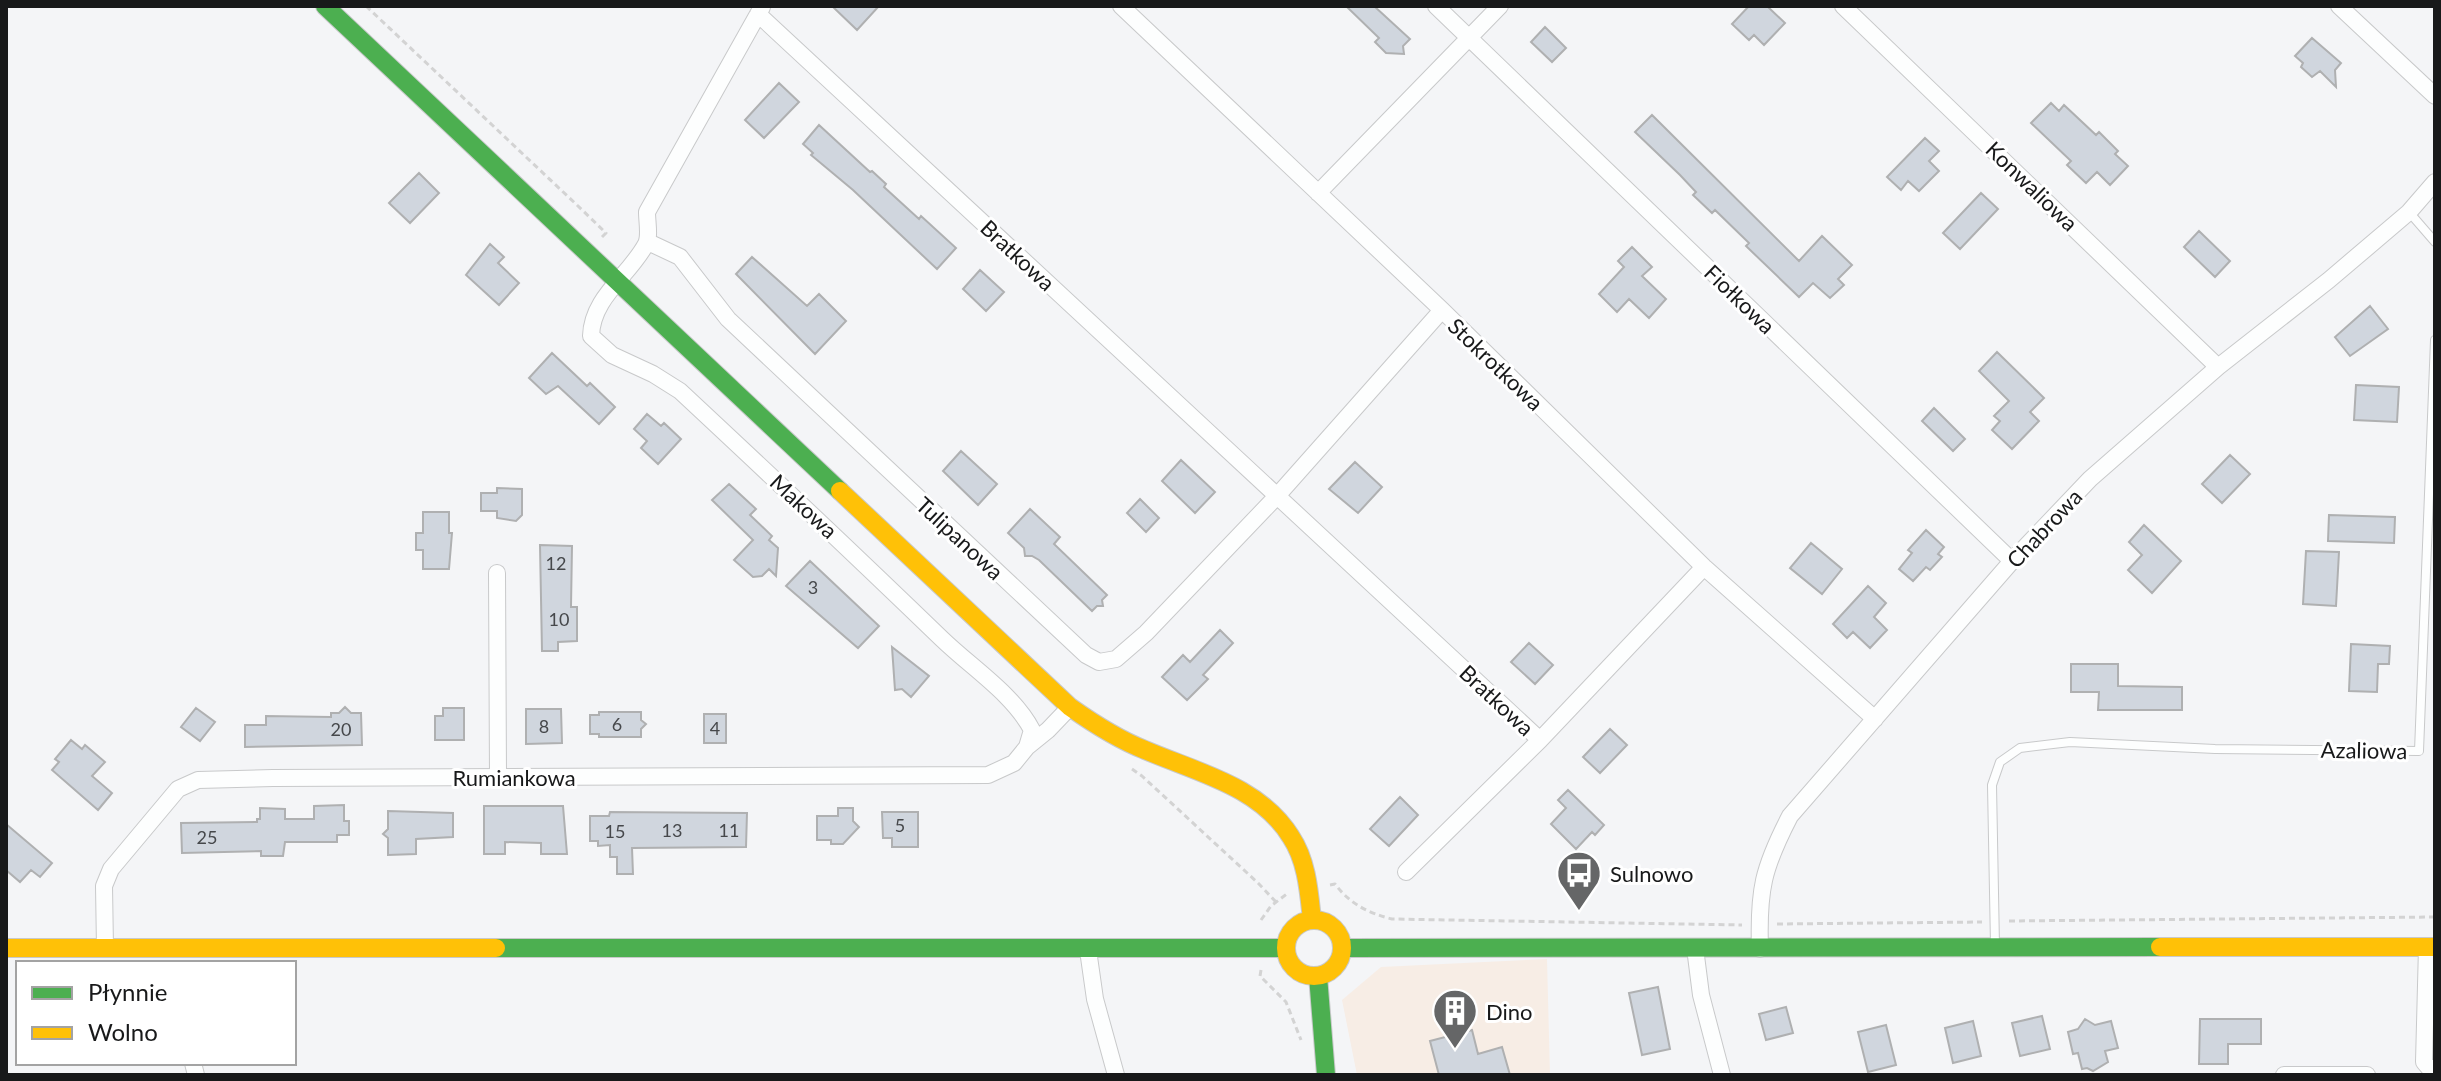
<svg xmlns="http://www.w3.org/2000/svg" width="2441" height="1081" viewBox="0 0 2441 1081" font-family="Lato,sans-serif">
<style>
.commercial{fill:#f7ede5}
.building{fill:#d0d6de;stroke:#afb0b1;stroke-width:2}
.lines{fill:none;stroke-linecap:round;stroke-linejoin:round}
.lane-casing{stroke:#c8c9ca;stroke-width:10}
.street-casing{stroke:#c8c9ca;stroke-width:18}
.fast-casing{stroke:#c8c9ca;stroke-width:20}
.slow-casing{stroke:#c8c9ca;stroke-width:20}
.path{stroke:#d3d3d3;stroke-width:3;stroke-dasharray:6 4;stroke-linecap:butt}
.lane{stroke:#fdfefe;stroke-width:8}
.street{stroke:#fdfefe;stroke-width:16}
.fast{stroke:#4caf50;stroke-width:18}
.slow{stroke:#ffc107;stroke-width:18}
.labels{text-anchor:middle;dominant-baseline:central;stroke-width:6;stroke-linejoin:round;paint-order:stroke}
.number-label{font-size:18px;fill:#46484b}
.street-label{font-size:22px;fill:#18191a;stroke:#fff}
.poi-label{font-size:22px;fill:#18191a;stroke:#fff;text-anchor:start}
</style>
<rect width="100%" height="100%" fill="#f4f5f7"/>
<!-- commercial -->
<path class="commercial" d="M1547 959 1550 1075H1357L1342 1000 1381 967Z"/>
<!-- building -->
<path class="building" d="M832 6H879L857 30Z
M1346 6H1374L1410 39 1403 46 1404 54 1386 53 1375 42 1379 38Z
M1749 6H1767L1785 23 1764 45 1754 35 1749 40 1732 24Z
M1545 27 1566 48 1552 62 1531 42Z
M2312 38 2341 63 2335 70 2336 87 2320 71 2312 77 2301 67 2303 63 2295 56Z
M779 83 799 102 764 138 745 120Z
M2051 103 2059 111 2064 105 2096 135 2099 132 2118 151 2115 154 2128 166 2110 185 2097 172 2086 183 2067 165 2071 161 2031 123Z
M1652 115 1799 261 1822 236 1852 265 1838 279 1844 285 1830 298 1813 283 1799 297 1746 246 1749 243 1715 210 1712 213 1693 195 1696 192 1680 175 1635 132Z
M819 125 870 172 872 171 886 184 884 187 919 219 921 216 956 248 937 269 853 190 811 155 813 153 803 144Z
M1925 138 1939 151 1929 161 1939 171 1919 191 1908 181 1901 190 1887 177Z
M419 173 439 193 410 223 389 203Z
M1981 193 1998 209 1960 249 1943 233Z
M2199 231 2230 261 2215 277 2184 247Z
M490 244 504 257 498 263 519 283 499 305 466 275Z
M1632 247 1652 267 1642 276 1666 299 1649 318 1629 299 1617 312 1599 294 1624 267 1618 261Z
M752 257 807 306 819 294 846 321 815 354 736 274Z
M980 270 1004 292 986 311 963 289Z
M2370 306 2388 329 2350 356 2335 337Z
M1997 352 2044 398 2030 412 2039 421 2012 449 1992 430 2000 421 1994 416 2009 401 1979 371Z
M552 353 587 386 590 383 615 407 599 424 558 386 546 394 529 378Z
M2356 385 2399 387 2397 422 2354 420Z
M1934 408 1965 439 1953 451 1922 421Z
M647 414 661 426 664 423 681 439 658 464 641 448 647 441 634 429Z
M961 451 997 484 978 505 943 471Z
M2230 455 2250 474 2222 503 2202 484Z
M1181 460 1215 492 1195 513 1162 481Z
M1355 462 1382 487 1358 513 1329 489Z
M729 484 756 509 750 515 772 536 769 540 778 548 776 576 769 569 762 576 753 577 734 560 753 540 712 500Z
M497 488 522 489V515L516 521 497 518V511H481V493H497Z
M1140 499 1159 518 1146 532 1127 513Z
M1030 509 1060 537 1054 544 1107 595 1102 600 1103 606H1097L1092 611 1039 560 1032 556H1025L1024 548 1008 533Z
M423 512H449V533H452L449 569H423V550H416V533H423Z
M2329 515 2395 517 2394 543 2328 541Z
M2144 525 2181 561 2152 593 2128 570 2142 555 2129 542Z
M1926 530 1944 547 1938 554 1942 557 1930 570 1926 567 1913 581 1899 569 1912 553 1908 550Z
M1811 543 1842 569 1822 594 1790 568Z
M540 545 572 546 571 607H577V641L558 642V651H542Z
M2306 551 2339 552 2336 606 2303 604Z
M810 561 879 626 858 648 786 586Z
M1868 586 1886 603 1874 617 1887 630 1870 648 1853 632 1847 638 1833 624Z
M1220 630 1233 643 1203 675 1208 679 1187 700 1162 677 1183 655 1190 662Z
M1529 643 1553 665 1535 684 1511 662Z
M2351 644 2390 646 2389 664H2378L2377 692 2349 691Z
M892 647 929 676 911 697 902 689 895 690Z
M2071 664H2118V686L2182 687V710H2098L2099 692H2071Z
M345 707 351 713H361L362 745 245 747V725H266V716L331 717V713H339Z
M196 708 215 722 200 741 181 727Z
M443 708H464V740H435V716H443Z
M526 709H561L562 743 526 744Z
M599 712H641V720L646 724 641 729V737H599V734H590V715H599Z
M704 714H726V743H704Z
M1610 729 1627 745 1600 773 1583 757Z
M71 740 82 749 85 745 105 762 92 776 112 793 98 810 52 770 59 762 55 759Z
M1568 790 1604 825 1595 835 1592 832 1576 849 1551 824 1566 808 1558 800Z
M1400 797 1418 815 1389 846 1370 829Z
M344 805V821H349V835H337V842H285L283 856H261V851L182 853 181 823 257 822V819H260V808L285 809V819H314V806Z
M484 806H563L567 854H541V843L505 842V854H484Z
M838 808H853V821L859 827 843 844H831V840H817V816H838Z
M388 811 453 813V837L416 839V854L388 855V838L383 834 388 829Z
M610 812 747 813 746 847 632 848 633 874H617V857H610V845L598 846V841H590V816H609Z
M882 812H918V847H892V838H883Z
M6 824 52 863 40 877 31 870 20 882 6 870Z
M1658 987 1670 1049 1642 1055 1629 993Z
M1786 1007 1793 1033 1766 1040 1759 1014Z
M2042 1016 2050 1049 2020 1056 2012 1023Z
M2085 1019 2095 1025 2111 1021 2118 1048 2105 1051 2108 1062 2093 1071 2087 1068 2082 1069 2078 1053 2073 1054 2068 1032 2078 1029Z
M2200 1019H2261V1044H2228V1064H2199Z
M1973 1021 1981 1056 1953 1063 1945 1028Z
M1886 1025 1896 1065 1868 1072 1858 1032Z
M1472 1030 1478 1054 1502 1047 1510 1075H1439L1430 1041Z"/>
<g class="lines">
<!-- lane casing -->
<g class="lane-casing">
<path id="lane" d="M2409 212 2435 242
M1995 946 1992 785 2000 762 2020 748 2070 742 2215 749 2419 751 2435 340"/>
</g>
<!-- street casing -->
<g class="street-casing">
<path id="street" d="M1121 6 1442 310 1704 567 1875 719
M1436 6 2012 561
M1843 6 2218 367
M2339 6 2435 96
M762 7 647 212C647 222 650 236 646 244 629 276 592 297 591 336L612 355 653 374 680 391C768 473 856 556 942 639 972 668 1013 694 1032 730L1027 747
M758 14 1540 740
M1318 193 1500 6
M648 242 680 257 728 319 1086 655 1099 662 1116 659 1146 633 1277 496 1442 310
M497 573 498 776
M1406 872 1540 740 1704 567
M2427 947 2424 1062 2435 1075
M105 948 104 886 111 869 178 789 198 780 273 778 988 775 1014 763 1027 747 1048 730 1070 707
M1695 948 1701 995 1722 1075
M1760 949C1758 890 1763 868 1790 816L2012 561 2090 479 2218 367 2329 280 2409 212 2435 182
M1088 950 1095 999 1116 1075
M193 1063 196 1075
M2284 1075H2367"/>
</g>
<!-- fast casing -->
<g class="fast-casing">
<path id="fast" d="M325 6 840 491
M496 948H1285
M1342 948 2160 947
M1318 976 1326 1075"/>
</g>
<!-- slow casing -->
<g class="slow-casing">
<path id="slow" d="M840 491 1070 707C1094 724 1117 739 1145 750 1196 772 1260 786 1291 837 1307 861 1309 892 1312 920
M1286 948a28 28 0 1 1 56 0a28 28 0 1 1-56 0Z
M2160 947H2435
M6 948H496"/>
</g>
<!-- path -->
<path class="path" d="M366 6 578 206 606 233 602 237
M1132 769 1142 776 1258 883 1276 902
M1330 885 1335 884C1350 904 1368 913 1392 919L1742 925
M1261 920 1271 906 1288 893
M2009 921 2435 917
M1777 924 1982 922
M1261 970 1260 976 1286 1002 1301 1040"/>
<!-- lane -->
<use href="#lane" class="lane"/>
<!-- street -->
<use href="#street" class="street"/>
<!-- fast -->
<use href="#fast" class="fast"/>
<!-- slow -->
<use href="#slow" class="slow"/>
</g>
<!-- icons -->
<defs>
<g id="bus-pin" transform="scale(2.3)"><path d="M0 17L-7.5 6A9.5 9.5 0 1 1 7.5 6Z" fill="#656667" stroke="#fff"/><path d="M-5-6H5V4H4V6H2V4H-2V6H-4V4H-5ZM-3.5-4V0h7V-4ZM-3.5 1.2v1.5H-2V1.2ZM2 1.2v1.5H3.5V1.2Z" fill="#fff"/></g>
<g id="building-pin" transform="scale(2.3)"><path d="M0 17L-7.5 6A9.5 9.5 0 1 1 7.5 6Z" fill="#656667" stroke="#fff"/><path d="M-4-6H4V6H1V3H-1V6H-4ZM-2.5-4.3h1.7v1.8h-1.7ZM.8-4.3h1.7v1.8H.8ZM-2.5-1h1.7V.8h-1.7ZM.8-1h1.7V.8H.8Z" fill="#fff"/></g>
</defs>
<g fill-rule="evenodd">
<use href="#bus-pin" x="1579" y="873"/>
<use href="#building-pin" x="1455" y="1011"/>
</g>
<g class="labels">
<!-- number labels -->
<g class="number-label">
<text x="556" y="563">12</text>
<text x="813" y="587">3</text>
<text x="559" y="619">10</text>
<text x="617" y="724">6</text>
<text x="544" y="726">8</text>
<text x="715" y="728">4</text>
<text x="341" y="729">20</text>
<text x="900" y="825">5</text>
<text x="672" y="830">13</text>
<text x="729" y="830">11</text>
<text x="615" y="831">15</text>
<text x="207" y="837">25</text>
</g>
<!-- street labels -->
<g class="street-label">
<text transform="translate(2032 186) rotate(44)">Konwaliowa</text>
<text transform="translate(1018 255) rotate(43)">Bratkowa</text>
<text transform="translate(1740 299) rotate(44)">Fiołkowa</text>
<text transform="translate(1496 364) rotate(44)">Stokrotkowa</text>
<text transform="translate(804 506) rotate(43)">Makowa</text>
<text transform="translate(2044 528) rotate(-47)">Chabrowa</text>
<text transform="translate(960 538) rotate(43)">Tulipanowa</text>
<text transform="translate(1497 700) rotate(43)">Bratkowa</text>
<text transform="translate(2364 750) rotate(1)">Azaliowa</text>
<text x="514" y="777">Rumiankowa</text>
</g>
<!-- poi labels -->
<g class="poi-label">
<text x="1610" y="873">Sulnowo</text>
<text x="1486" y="1011">Dino</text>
</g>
</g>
<!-- border -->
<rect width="2441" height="1081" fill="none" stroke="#18191a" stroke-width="16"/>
<!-- legend -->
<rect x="16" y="961" width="280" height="104" fill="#ffffff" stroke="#a3a3a3" stroke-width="2"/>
<rect x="32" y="987" width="40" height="12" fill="#4caf50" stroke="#a3a3a3" stroke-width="2"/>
<text x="88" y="1001" font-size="24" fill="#18191a">Płynnie</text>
<rect x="32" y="1027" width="40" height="12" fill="#ffc107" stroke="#a3a3a3" stroke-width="2"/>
<text x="88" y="1041" font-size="24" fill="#18191a">Wolno</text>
</svg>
